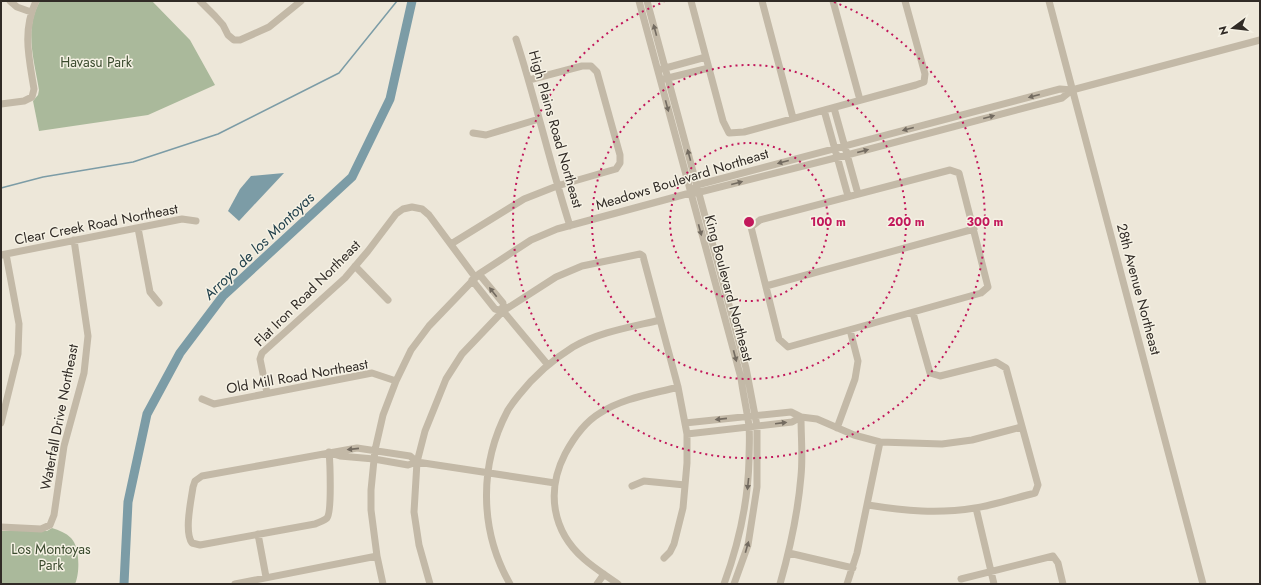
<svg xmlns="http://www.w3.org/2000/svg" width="1261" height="585" viewBox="0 0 1261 585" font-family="Jost,sans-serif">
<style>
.green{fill:#aab99b}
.water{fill:#7c9ca6}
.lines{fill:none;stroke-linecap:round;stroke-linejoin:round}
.stream{stroke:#7c9ca6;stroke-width:1.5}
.river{stroke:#7c9ca6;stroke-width:9}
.minor{stroke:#c3b9a7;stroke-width:7}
.oneway{fill:#736b60}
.ring{fill:none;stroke:#c2185b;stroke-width:2;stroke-dasharray:2 4}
.labels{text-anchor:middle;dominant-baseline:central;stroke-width:3;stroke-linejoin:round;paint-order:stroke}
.park-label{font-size:14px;fill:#3b4b2e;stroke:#f5f1e4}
.street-label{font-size:14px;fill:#312b26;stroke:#f5f1e4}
.water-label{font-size:15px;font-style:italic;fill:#22414c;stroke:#f5f1e4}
.centre{fill:#c2185b;stroke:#f5f1e4;stroke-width:2}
.ring-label{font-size:12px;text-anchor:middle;font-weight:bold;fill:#c2185b;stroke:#f5f1e4;stroke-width:3;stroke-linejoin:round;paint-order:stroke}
</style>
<rect width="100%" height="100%" fill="#ede7d9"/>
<!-- green -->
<path class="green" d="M40 1H152L190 40 215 85 148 115 39 131 33 101 38 95 39 90C34 59 24 29 40 1Z
M52 528C59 530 66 533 71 538 80 547 80 573 75 584H1V531H47Z"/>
<!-- water -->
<path class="water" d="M284 173 239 221 228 211 240 189 251 176Z"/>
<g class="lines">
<!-- stream -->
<path class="stream" d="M1 188 43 177 133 162 218 134 339 73 397 1"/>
<!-- river -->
<path class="river" d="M124 584 128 502 147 414 180 353 223 296 352 177 390 99 412 1"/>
<!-- minor -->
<path class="minor" d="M10 1 17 7 31 12
M200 1 215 16 223 25 228 35 234 40H240L269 27 301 1
M639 1 741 378C743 394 747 410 749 426 750 437 749 449 749 460 748 503 739 543 724 584
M647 1 746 368 757 426V487L748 545 734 584
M691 1 723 121 729 133 744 132 916 85 924 82 925 74 905 1
M762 1 793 118
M833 1 860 100
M1049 1 1203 584
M516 39C536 101 550 164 570 226
M662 69 706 57
M664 79 709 68
M1 104 24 101 32 97 34 89C29 58 22 31 36 1
M834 108 858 194
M824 110 848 196
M473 133 486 135 539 119
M950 170 959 173 988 287 981 293 788 347 779 339 751 227 760 220Z
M696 193 847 155 1062 98 1072 90 1260 40
M138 228 150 292 159 303
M451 244 524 199 557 186 616 169 620 163V155L597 72 591 66H582L529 80
M1 255 182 219 196 221
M355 266 388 300
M479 274 503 303V311
M472 280 495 309 503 311 548 365
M766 286 974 229
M267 393 260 359 262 353 345 278 368 251 396 214 403 209 412 207 422 209 429 215 475 277
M202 399 214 404 372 373 396 381
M1 423 18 354 19 324 6 254
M685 423 791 412 801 417 817 419 854 435 880 442 942 444 972 440 1021 427
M837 428 855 379 858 361 850 330
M687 434 792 422 801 417
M329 452C330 462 332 512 327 518 324 521 319 522 315 524L200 545 192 543C184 532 191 501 193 487L195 481 202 476 357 448 410 456 417 462
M330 453 340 456 374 459 408 465 417 462 555 483
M632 486 644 481 685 485
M868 505C905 511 938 514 975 508 995 505 1015 498 1035 493L1038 485 1006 368 996 362 940 376 930 373 913 313
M976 508 994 584
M1 527 41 529 50 525 54 515 64 446 84 373 88 336 74 240
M258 534 266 577
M789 553 853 568
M961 579 1053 556 1058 563 1063 584
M235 584 377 556
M383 584 377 556 371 510V490L375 450 383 415 396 381 411 350 429 326 479 274 531 240 557 229 690 193 697 185 1060 89 1072 90
M430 584 419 545 414 512 417 462 425 431 446 379 462 354 503 311 556 277 582 266 640 254 643 256 644 260 678 387 687 434V463L683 508 674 544 670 552 664 558
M510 584C479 530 479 464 508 410 511 405 515 400 519 395 534 376 552 360 573 347 599 332 631 327 660 320
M597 584 604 574
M618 584C607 576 594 568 584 559 552 531 546 491 565 454 573 439 585 422 600 413 623 398 652 394 678 387
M780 584C790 549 798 512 801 476 803 456 801 437 801 417
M847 584 857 553 880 442"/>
</g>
<!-- one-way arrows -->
<defs><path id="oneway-solid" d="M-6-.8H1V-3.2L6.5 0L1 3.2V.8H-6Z"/></defs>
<g class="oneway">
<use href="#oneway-solid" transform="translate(655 30) rotate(-105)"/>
<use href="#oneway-solid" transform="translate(1034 96) rotate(165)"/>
<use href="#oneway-solid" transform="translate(667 106) rotate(75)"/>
<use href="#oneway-solid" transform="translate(989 117) rotate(-15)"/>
<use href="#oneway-solid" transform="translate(908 129) rotate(165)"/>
<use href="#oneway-solid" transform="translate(863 151) rotate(-15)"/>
<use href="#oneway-solid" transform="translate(689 155) rotate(-105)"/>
<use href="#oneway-solid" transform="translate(783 162) rotate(165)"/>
<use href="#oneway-solid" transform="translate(737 183) rotate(-15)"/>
<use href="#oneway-solid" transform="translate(700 230) rotate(75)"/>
<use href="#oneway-solid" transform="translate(493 292) rotate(-128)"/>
<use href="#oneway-solid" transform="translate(735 356) rotate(75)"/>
<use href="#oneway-solid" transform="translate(721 419) rotate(174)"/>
<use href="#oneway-solid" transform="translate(781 423) rotate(-7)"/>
<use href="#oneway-solid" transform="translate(353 449) rotate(174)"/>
<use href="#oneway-solid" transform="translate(748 484) rotate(96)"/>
<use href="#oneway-solid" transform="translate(747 547) rotate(-74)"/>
</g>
<!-- distance rings -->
<g class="ring">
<circle cx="749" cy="222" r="79"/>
<circle cx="749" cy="222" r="157"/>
<path d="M834 2A236 236 0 1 1 664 2"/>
</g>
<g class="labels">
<!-- park labels -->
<g class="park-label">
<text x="96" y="62">Havasu Park</text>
<text x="51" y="549">Los Montoyas<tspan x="51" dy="16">Park</tspan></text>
</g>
<!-- street labels -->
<g class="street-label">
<text transform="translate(556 129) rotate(74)">High Plains Road Northeast</text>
<text transform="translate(682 179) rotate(-17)">Meadows Boulevard Northeast</text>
<text transform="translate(96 224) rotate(-11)">Clear Creek Road Northeast</text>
<text transform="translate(729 288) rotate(75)">King Boulevard Northeast</text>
<text transform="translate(1139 289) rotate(75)">28th Avenue Northeast</text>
<text transform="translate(307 293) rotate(-45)">Flat Iron Road Northeast</text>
<text transform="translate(297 376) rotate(-10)">Old Mill Road Northeast</text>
<text transform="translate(59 417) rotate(-79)">Waterfall Drive Northeast</text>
</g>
<!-- water labels -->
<g class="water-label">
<text transform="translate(259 246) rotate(-44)">Arroyo de los Montoyas</text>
</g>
</g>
<circle cx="749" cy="222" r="6" class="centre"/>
<g class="ring-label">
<text x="828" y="226">100 m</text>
<text x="906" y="226">200 m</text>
<text x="985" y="226">300 m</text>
</g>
<!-- border -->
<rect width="1261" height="585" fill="none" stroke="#312b26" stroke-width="4"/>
<!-- north arrow -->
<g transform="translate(1233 28) rotate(255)" stroke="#f5f1e4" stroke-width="3" paint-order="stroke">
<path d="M0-3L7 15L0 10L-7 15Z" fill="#312b26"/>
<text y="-6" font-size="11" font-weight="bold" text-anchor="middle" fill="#312b26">N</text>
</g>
</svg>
